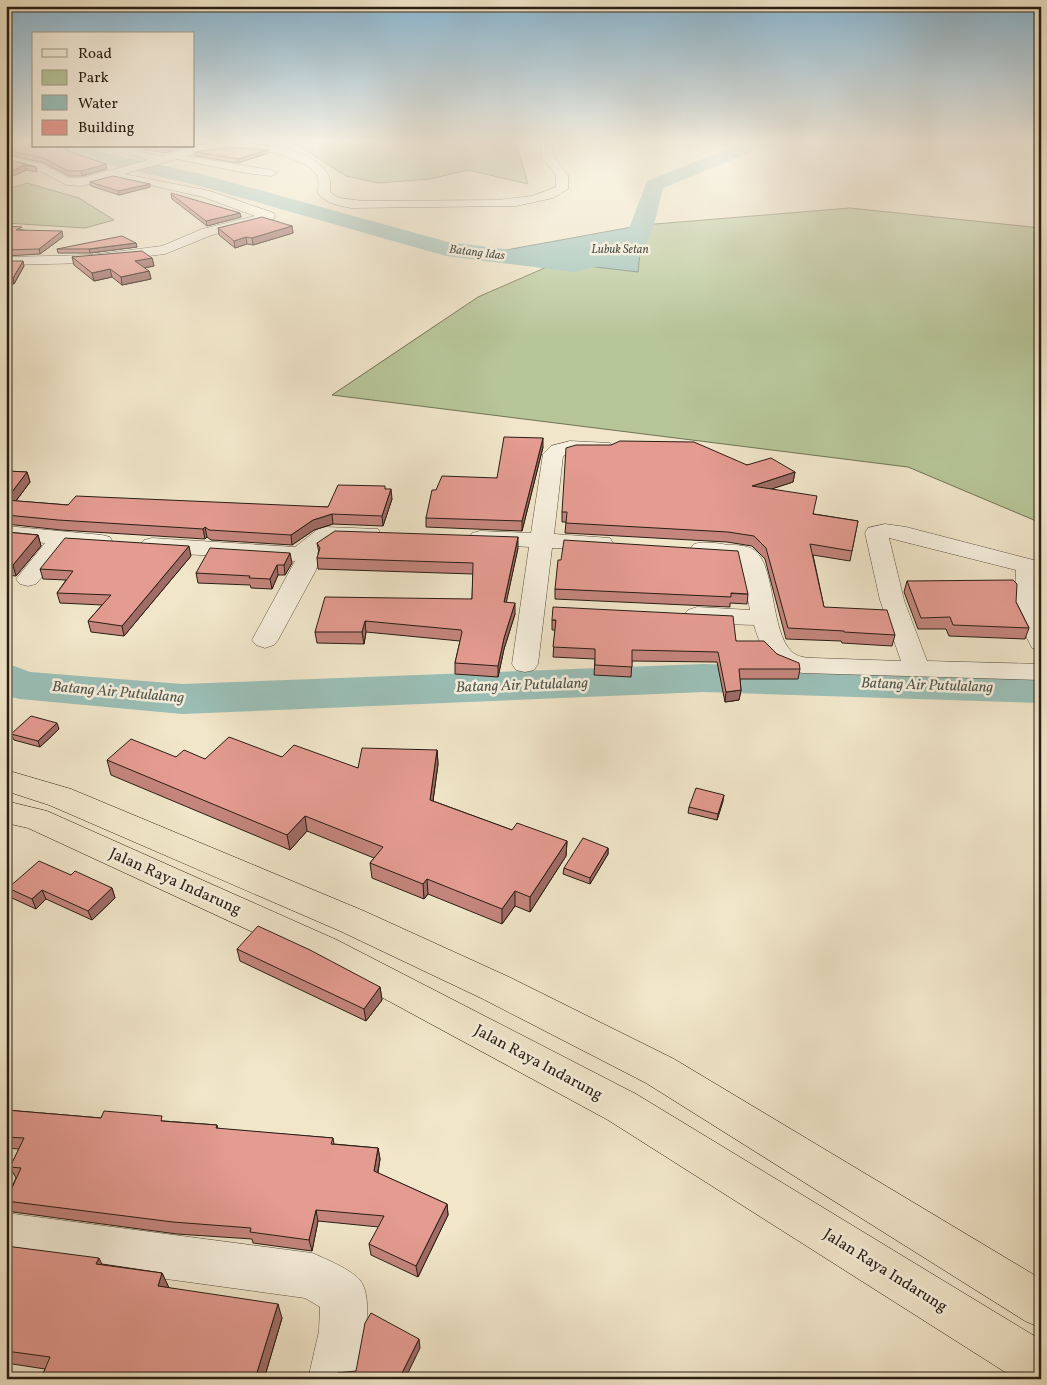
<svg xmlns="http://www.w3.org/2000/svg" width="1047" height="1385" viewBox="0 0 1047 1385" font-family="Vollkorn,serif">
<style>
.green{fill:#b7c699;stroke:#707256}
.water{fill:#9bbfb7;stroke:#6d7f76}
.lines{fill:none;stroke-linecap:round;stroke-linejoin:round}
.river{fill:#9bbfb7;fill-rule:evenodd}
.minor-casing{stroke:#5b5042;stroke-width:1}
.highway-casing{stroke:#291e14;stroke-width:1}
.minor{fill:#f6efdd;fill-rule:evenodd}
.highway{fill:#f1e6ca;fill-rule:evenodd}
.wall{fill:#c4857d;stroke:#291e14}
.shaded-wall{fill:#a06c66;stroke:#291e14}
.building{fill:#e49b91;stroke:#291e14}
.labels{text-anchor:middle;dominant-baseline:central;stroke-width:5;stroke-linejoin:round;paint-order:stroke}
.far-water-label{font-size:12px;font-style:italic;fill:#51564d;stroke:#f6efdd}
.water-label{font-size:15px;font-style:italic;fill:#51564d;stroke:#f6efdd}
.near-street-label{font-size:16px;fill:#291e14;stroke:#f6efdd}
</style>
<rect width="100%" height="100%" fill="#f1e6ca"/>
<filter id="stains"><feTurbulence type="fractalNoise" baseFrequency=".004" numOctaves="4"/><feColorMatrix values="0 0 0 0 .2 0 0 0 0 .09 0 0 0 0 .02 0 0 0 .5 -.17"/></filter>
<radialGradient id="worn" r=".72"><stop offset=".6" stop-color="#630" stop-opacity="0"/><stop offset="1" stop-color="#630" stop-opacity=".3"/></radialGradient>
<!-- green -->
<path class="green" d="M294 143H516L528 184 468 170 430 179 378 183 346 176Z
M27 183 79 198 114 220 85 228 6 223V190Z
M850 208 1041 228V523L908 467 332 395 478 297 643 225Z"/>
<!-- water -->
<path class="water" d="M643 225 638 272 484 254Z"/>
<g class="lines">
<!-- river -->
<path class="river" d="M743 143H777L774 147 754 151 663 188 654 225 640 257 574 272 446 256 196 185 44 150 41 146H76L201 174 448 242 574 258 622 247 647 181Z
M6 663 30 672 182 684 704 664 1041 675V703L704 692 182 714 20 699 6 696Z"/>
<!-- minor casing -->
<g class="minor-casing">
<path id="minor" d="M226 143C255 143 316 146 329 177 331 181 330 188 330 192L339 198 363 201 498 200 532 196 556 187V175L542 158 541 143H551L554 157 568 175V189L553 198 516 206 351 208C338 205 326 204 318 193 318 189 319 182 318 178 314 168 306 165 297 161 263 145 223 145 187 156L271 170 277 173 271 176 245 173 177 159 124 174 210 191 274 213 275 216 274 219 212 235 165 254 90 263 6 265V257L90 255 162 246 202 229 255 216 203 197 114 177 82 186 67 185 36 169 6 161V155L44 165 69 178H82L148 160 100 146H119L160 156 202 145Z
M570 441 610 443 613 447 610 451C595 455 577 448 563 456L554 534 610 538 613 543 610 548 602 550 552 548 538 664 534 670 525 672 516 670 512 664 529 547 472 543 469 538 472 533 480 531 531 533 543 454 551 446Z
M885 524 906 527 1041 562V650L1032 648 1014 612 1016 570 889 538 904 600 927 661 1041 664V680L803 673C771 667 763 655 754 625L697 623 688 620 684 615 688 610 697 607 750 610 740 561 694 554 690 549 694 544C705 541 716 543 728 545 736 545 747 545 754 550 776 565 770 632 792 652 798 657 806 658 814 658L901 661 880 600 865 533 868 528Z
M6 526 102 535 110 537 113 542 110 547 102 549 68 546 36 584 28 586 20 584 16 579 45 543 6 540Z
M326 527 378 529 381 534 378 539 332 541 317 553 320 558 316 570 278 640 274 645 265 648 256 645 252 640 295 561 152 552 144 550 140 545 144 540 152 538 295 547 318 529Z
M6 1213 312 1253C324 1258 352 1270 360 1280 376 1301 361 1354 356 1379H308L319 1331 320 1307 305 1298 6 1257Z"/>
</g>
<!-- highway casing -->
<g class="highway-casing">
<path id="highway" d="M6 770 71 789 364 911 509 977 674 1059 1041 1279V1328L1025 1321 646 1083 483 999 340 931 49 805 6 791Z
M6 801 47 811 337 940 636 1094 1041 1340V1379H1016L608 1120 313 960 28 828 6 823Z"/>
</g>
<!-- minor -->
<use href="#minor" class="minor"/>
<!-- highway -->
<use href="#highway" class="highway"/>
</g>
<!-- wall -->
<path class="wall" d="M6 143 68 146 67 151 107 169 82 176H69L44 163 6 154Z
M130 146H190L164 153Z
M195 152 268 153 238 163 196 156Z
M6 159 36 167 37 172 27 170Z
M90 182 150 187 119 195 91 186Z
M171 194 240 213 241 217 207 226 172 199Z
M6 226 23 230 63 237 40 254 6 256Z
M292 226 293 233 253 245 247 244 235 248 219 235 218 228Z
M136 243 137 247 90 253H58L57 249Z
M72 257 152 258 154 266 144 268 149 271 151 279 122 285 112 277 94 281 74 265Z
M6 261 24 266 14 284H6Z
M611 445 795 472 793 482 771 489 814 514 858 521 850 561 813 555 824 607 895 635 892 646 842 643 841 641 786 639 765 559 752 546 727 542 565 533 566 522H562V512Z
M543 447 522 531 426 527V518L436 490 497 478Z
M6 471 27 472 30 482 16 501 68 505 328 507 386 489 392 499 383 526 333 524 314 530 292 545 211 540 207 537 205 539 61 530 6 524Z
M6 532 38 535 41 546 16 576 6 575Z
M317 543 518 548 506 602 515 614 504 649 498 677 455 674V663L460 641 366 632 364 644 317 643 315 632 472 599 473 574 318 569 317 558 319 553Z
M191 556 124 636 91 632 88 621 102 605 60 603 57 593 66 580 43 579 40 569Z
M292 563 285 575H278L272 589 251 588 250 585 198 583 196 573Z
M907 581 1016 602 1029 628 1025 639 949 636 946 629H918L904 592Z
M555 589 748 594 747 604 730 603V607L555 599Z
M552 620 736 641 777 654 800 669 798 679H740L741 690 739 700 725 702 717 662 632 661 631 677 594 675 595 659 553 657 555 630H552Z
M59 729 40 747 14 740 11 734Z
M437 750 438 764 433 801 512 830 567 841 566 856 530 912 515 906 502 924 428 894 424 899 372 878 370 863 374 858 307 831 290 850 111 775 107 760 176 757 205 759 282 757 358 768Z
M723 801 717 820 688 813 689 807Z
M608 848V854L590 884 563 874 564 868Z
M71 875 112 888 115 898 92 920 46 899 36 909 12 898 8 888Z
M237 949 380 987 382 1000 366 1021 240 961Z
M6 1097 10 1103 6 1110 101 1118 164 1121 217 1125 218 1129 333 1138 334 1144 378 1148 380 1159 378 1173 447 1204 448 1215 418 1277 371 1255 369 1244 379 1227 318 1221 312 1251 253 1243 252 1239 177 1234 13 1212 6 1200 16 1178 10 1167 19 1149 6 1148Z
M6 1246 102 1264 162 1273 169 1288 282 1318 264 1379H41L45 1369 6 1363Z"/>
<!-- shaded-wall -->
<path class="shaded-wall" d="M194 143H208L194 145Z
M66 146H68L66 155 65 150Z
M177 146H190L164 153V150Z
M268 150V153L238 163V159Z
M106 164 107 169 82 176 81 171Z
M25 165 27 170 6 179V174Z
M150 184V187L119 195 118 191Z
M240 213 241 217 207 226 206 221Z
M292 226 293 233 253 245 252 238Z
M62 231 63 237 40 254 39 249Z
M246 237 247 244 235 248 234 241Z
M136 243 137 247 90 253 89 249Z
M152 258 154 266 137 269 135 261Z
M23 261 24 266 14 284 13 278Z
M110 269 112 277 94 281 92 273Z
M149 271 151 279 122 285 121 277Z
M543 438V447L522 531V521Z
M27 472 30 482 9 510 6 500Z
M795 472 793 482 750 496 752 486Z
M391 489 392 499 383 526 382 516Z
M332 514 333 524 314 530 292 545 291 535 313 520Z
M205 527 207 537 205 539 203 529Z
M38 535 41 546 16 576 13 565Z
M518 537V548L504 613V602Z
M189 546 191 556 124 636 122 626Z
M290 553 292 563 285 575 284 565Z
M277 565 278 575 272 589 270 579Z
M515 603V614L504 649 498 677V666L504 638Z
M365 621 366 632 364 644 362 632Z
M741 690 739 700 725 702 726 692Z
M57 723 59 729 40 747 38 741Z
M437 750 438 764 431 815 430 800Z
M724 795 723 801 717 820 718 814Z
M305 816 307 831 290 850 287 835Z
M567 841 566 856 530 912V897Z
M608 848V854L590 884V878Z
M427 879 428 894 424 899 423 884Z
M112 888 115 898 92 920 88 911Z
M42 890 46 899 36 909 32 899Z
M515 891V906L502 924V909Z
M380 987 382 1000 366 1021 364 1009Z
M6 1097 10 1103 6 1110Z
M378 1148 380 1159 376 1182 374 1171Z
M447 1204 448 1215 418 1277 416 1266Z
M316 1210 318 1221 312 1251 309 1240Z
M99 1258 106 1273 96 1264Z
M162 1273 169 1288 158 1286Z
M278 1304 282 1318 264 1379H255Z
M419 1339 420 1348 405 1379H399Z"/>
<!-- building -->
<path class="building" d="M6 143H34V146H66L65 150 106 164 81 171H68L43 158 6 150Z
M146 146H177L164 150Z
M228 147 268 150 238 159 195 152Z
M6 159 36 167 25 165 6 174Z
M113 176 150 184 118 191 90 182Z
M171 193 240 213 206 221 171 194Z
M262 217 292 226 252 238 246 237 234 241 218 228Z
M6 226 22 227 16 230 62 231 39 249 6 250Z
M122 236 136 243 89 249H57Z
M142 251 152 258 135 261 149 271 121 277 110 269 92 273 72 257Z
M6 261H23L13 278H6Z
M504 437 543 438 522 521 426 518 432 490H436L442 476 497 478Z
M620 441 694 442 747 465 771 458 795 472 752 486 817 496 813 514 858 521 852 551 810 544 824 607 887 610 895 635 844 632V631L788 628 766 548 754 536 728 532 566 523 567 512H562L566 448 576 445H611Z
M6 471 27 472 6 500Z
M338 485 385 486V489H391L382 516 332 514 313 520 291 535 209 530 205 527 203 529 58 520 6 515V500L68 505 76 496 328 507Z
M335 531 518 537 504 602 515 603 504 638 498 666 455 663 462 632 461 630 365 621 362 632H315L325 597 472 599 473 563 317 558 320 548 317 543Z
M6 532 38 535 13 565H6Z
M65 538 189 546 122 626 88 621 111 595 57 593 73 571 40 569Z
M564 540 738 551 748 594 731 593V597L555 589 558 560H561Z
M210 548 290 553 284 565H277L270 579 249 578 250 576 196 573Z
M1013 580 1017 584 1016 602 1029 628 953 625 950 617 921 618 907 581Z
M553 607 733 616 736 641H764L777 654 799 663 800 669H739L741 690 726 692 718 652 632 650V667L595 665V649L553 647 556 620H552Z
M31 716 57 723 38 741 11 734Z
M229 737 282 757 294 745 358 768 362 748 437 750 430 800 512 830 517 823 567 841 530 897 515 891 502 909 427 879 423 884 370 863 383 847 305 816 287 835 107 760 131 739 176 757 184 750 205 759Z
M696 788 724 795 718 814 689 807Z
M583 838 608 848 590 878 564 868Z
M39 861 71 875 75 871 112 888 88 911 42 890 32 899 8 888Z
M258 926 310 950 380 987 364 1009 237 949Z
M6 1110 101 1118 104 1111 162 1116 161 1121 217 1125 216 1128 333 1138 331 1144 378 1148 374 1171 447 1204 416 1266 369 1244 384 1216 316 1210 309 1240 250 1232 251 1228 173 1222 6 1201 21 1168 10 1167 24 1138 6 1137Z
M6 1246 99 1258 96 1264 162 1273 158 1286 278 1304 255 1379H41L50 1357 6 1351Z
M371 1313 419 1339 399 1379H337L334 1377 337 1373 356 1371 365 1323Z"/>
<!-- sky -->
<linearGradient id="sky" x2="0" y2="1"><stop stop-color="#89b8d4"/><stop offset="0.42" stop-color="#f9f4e7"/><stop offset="1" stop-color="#f9f4e7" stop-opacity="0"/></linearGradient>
<rect width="1047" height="337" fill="url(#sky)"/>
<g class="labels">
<!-- far-water labels -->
<g class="far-water-label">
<text x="620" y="250">Lubuk Setan</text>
<text transform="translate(477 253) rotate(7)">Batang Idas</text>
</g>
<!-- water labels -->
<g class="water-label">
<text transform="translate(522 686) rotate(-2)">Batang Air Putulalang</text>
<text transform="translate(927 686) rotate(2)">Batang Air Putulalang</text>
<text transform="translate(118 693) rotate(5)">Batang Air Putulalang</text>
</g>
<!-- near-street labels -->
<g class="near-street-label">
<text transform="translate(175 882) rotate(24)">Jalan Raya Indarung</text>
<text transform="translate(538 1063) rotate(28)">Jalan Raya Indarung</text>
<text transform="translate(885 1271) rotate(32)">Jalan Raya Indarung</text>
</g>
</g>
<!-- margin -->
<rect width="1047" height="1385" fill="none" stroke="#f1e6ca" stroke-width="25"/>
<rect x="8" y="8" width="1032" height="1370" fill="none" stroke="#291e14" stroke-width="2.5"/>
<rect x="12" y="12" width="1022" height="1360" fill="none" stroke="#291e14"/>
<!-- legend -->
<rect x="32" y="32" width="162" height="115" fill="#f6efdd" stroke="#a49b8d"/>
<rect x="42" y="49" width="25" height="8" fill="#f6efdd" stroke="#a49b8d"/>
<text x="78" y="58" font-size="15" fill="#291e14">Road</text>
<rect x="42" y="70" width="25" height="15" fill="#b7c699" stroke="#a49b8d"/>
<text x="78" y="82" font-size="15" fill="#291e14">Park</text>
<rect x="42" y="95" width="25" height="15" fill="#9bbfb7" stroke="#a49b8d"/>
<text x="78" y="108" font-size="15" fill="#291e14">Water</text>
<rect x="42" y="120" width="25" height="15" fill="#e49b91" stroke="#a49b8d"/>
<text x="78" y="132" font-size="15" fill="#291e14">Building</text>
<rect width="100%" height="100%" filter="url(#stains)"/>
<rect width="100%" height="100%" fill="url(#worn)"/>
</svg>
